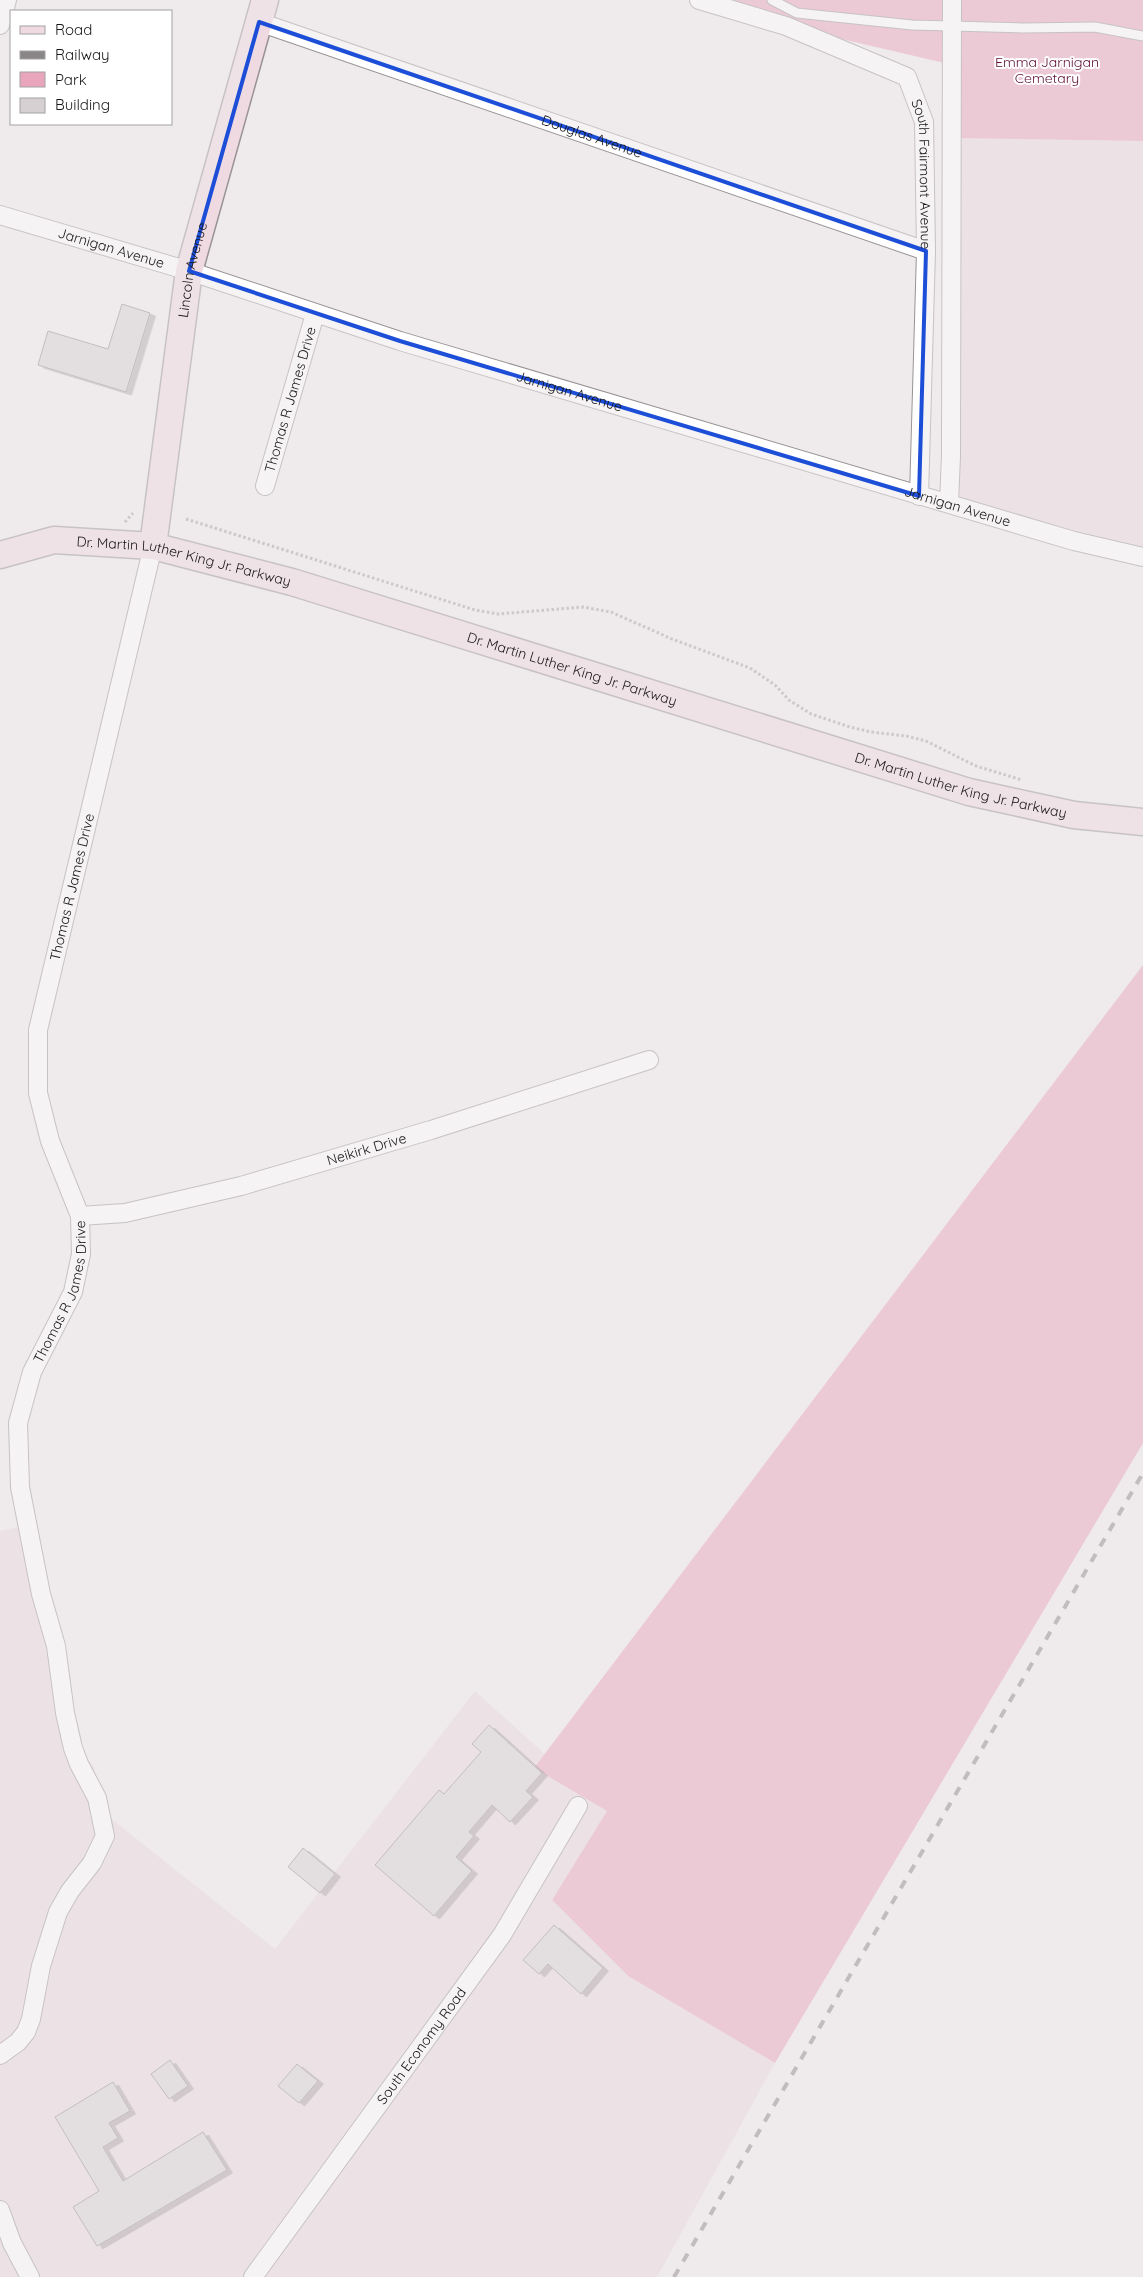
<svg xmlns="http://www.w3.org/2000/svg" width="1143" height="2277" viewBox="0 0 1143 2277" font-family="Quicksand,sans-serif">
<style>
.built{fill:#e8dade}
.green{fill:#e8a5bb}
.building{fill:#d6d0d2;stroke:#8d8889;filter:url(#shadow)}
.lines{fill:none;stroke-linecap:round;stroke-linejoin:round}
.lane-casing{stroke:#989394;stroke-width:11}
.street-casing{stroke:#989394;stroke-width:20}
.secondary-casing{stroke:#989394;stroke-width:29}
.path{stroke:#a4a0a1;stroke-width:3;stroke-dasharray:2.5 2.5;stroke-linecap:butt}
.lane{stroke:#fff;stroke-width:9}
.street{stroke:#fff;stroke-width:18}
.secondary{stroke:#f0dae2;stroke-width:26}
.rail{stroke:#8a8687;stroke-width:4;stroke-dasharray:9 9;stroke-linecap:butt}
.marked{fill:none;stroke:#1d4ed8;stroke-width:4;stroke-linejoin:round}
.labels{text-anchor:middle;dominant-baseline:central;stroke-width:4;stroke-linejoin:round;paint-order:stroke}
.park-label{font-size:14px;fill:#5d0f34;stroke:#fff}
.street-label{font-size:14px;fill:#181617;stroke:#fff}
</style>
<defs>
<filter id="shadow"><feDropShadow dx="5.5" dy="3" stdDeviation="0" flood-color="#0004"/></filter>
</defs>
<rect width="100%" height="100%" fill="#efeaeb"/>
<!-- built -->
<path class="built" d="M953 138 1143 141V550L949 503Z
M20 1527 70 1741 94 1767 104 1813 275 1949 475 1691 608 1811 552 1900 628 1976 775 2063 657 2277H0V1531Z"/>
<!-- green -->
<path class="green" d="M699 0H1143V141L953 138V65L786 26Z
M1143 965V1443L775 2063 628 1976 552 1900 607 1811 534 1768Z"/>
<!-- building -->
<path class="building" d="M122 304 150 313 126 392 38 365 48 331 108 349Z
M489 1725 542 1773 526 1791 533 1797 510 1822 492 1805 469 1832 474 1836 456 1857 472 1871 434 1916 375 1865 439 1790 444 1794 481 1752 472 1744Z
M303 1848 335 1874 320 1893 288 1867Z
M554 1925 603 1968 581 1994 548 1964 539 1974 523 1960Z
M170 2060 188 2086 169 2099 151 2074Z
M297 2064 318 2081 299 2103 278 2086Z
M113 2082 130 2111 109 2123 118 2138 103 2147 123 2181 203 2132 227 2170 97 2246 73 2207 99 2191 55 2117Z"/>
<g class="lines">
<!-- lane casing -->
<g class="lane-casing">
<path id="lane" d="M772 0 797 13 912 25 1023 28 1095 27 1143 36"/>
</g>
<!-- street casing -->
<g class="street-casing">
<g id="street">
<path id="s1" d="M699 0 786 26 907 77 924 122 926 251 919 496"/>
<path id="s2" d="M259 22 926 251"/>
<path d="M0 25 7 0"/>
<path id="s3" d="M0 215 189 271 400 341 1074 541 1143 557"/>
<path id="s4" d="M265 486 315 314"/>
<path d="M949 503 951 456 952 0"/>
<path id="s5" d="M80 1216 125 1213 241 1186 431 1130 649 1060"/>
<path id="s6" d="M0 2055 18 2042 26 2032 31 2019 41 1966 58 1912 70 1891 92 1863 105 1836 97 1798 79 1764 73 1748 65 1713 56 1646 41 1594 20 1487 18 1423 32 1372 73 1292 81 1254 80 1216 50 1141 38 1093V1030L153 546"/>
<path d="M0 2210 12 2243 30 2277"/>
<path id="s7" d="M253 2277 502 1935 578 1806"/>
</g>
</g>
<!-- secondary casing -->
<g class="secondary-casing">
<g id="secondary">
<path id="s8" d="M153 546 189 271 265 0"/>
<path id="s9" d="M0 555 54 540 153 546 292 582 969 792 1074 815 1143 822"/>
</g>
</g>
<!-- path -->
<path class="path" d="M186 519 475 610 498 614 583 607 611 612 672 639 750 668 775 685 789 700 811 714 850 727 871 732 906 736 926 741 976 766 1022 780
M125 522 133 513"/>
<!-- lane -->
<use href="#lane" class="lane"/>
<!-- street -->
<use href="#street" class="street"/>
<!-- secondary -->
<use href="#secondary" class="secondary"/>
<!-- rail -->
<path class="rail" d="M674 2277 1143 1473"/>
</g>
<!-- marked area -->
<path d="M0 0H1143V2277H0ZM259 22 926 251 919 496 400 341 189 271Z" fill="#efeaeb" fill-opacity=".55" fill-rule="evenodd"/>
<path class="marked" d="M259 22 926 251 919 496 400 341 189 271Z"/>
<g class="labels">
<!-- park labels -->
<g class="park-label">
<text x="1047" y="62">Emma Jarnigan<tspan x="1047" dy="16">Cemetary</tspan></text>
</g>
<!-- street labels -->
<g class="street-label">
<text stroke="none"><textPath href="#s2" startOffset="352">Douglas Avenue</textPath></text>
<text stroke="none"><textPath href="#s1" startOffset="322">South Fairmont Avenue</textPath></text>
<text stroke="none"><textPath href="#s3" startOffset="116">Jarnigan Avenue</textPath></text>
<text stroke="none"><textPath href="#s8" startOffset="279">Lincoln Avenue</textPath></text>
<text stroke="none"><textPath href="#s3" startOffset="596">Jarnigan Avenue</textPath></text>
<text stroke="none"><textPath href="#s4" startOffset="90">Thomas R James Drive</textPath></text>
<text stroke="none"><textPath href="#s3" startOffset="1001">Jarnigan Avenue</textPath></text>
<text stroke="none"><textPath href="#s9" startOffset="188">Dr. Martin Luther King Jr. Parkway</textPath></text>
<text stroke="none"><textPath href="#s9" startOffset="592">Dr. Martin Luther King Jr. Parkway</textPath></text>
<text stroke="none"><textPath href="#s9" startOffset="998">Dr. Martin Luther King Jr. Parkway</textPath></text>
<text stroke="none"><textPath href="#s6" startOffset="1234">Thomas R James Drive</textPath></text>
<text stroke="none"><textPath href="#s5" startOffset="295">Neikirk Drive</textPath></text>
<text stroke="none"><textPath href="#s6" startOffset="814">Thomas R James Drive</textPath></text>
<text stroke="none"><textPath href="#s7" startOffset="286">South Economy Road</textPath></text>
</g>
</g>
<!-- legend -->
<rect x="10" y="10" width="162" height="115" fill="#ffffff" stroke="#a3a2a2"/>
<rect x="20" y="26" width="25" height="8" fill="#f0dae2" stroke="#a3a2a2"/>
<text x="55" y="35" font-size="15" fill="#181617">Road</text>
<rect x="20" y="51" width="25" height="8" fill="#8a8687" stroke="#a3a2a2"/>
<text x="55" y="60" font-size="15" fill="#181617">Railway</text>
<rect x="20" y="72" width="25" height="15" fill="#e8a5bb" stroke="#a3a2a2"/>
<text x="55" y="85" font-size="15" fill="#181617">Park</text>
<rect x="20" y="98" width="25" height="15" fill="#d6d0d2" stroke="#a3a2a2"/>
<text x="55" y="110" font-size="15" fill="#181617">Building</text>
</svg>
